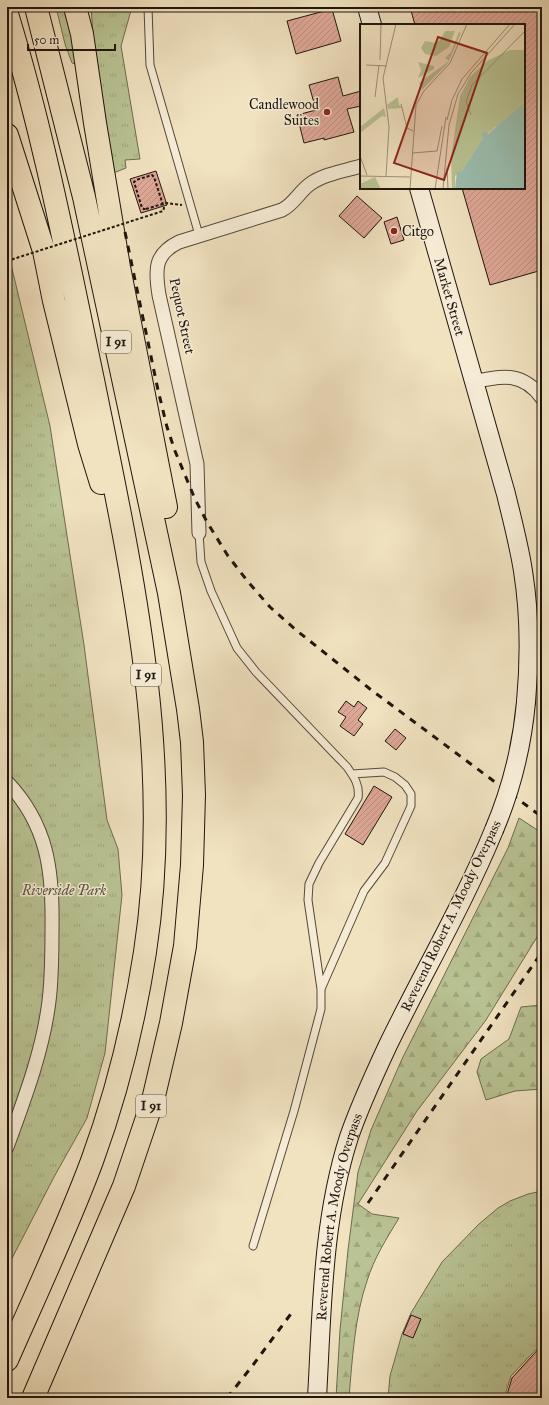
<svg xmlns="http://www.w3.org/2000/svg" width="549" height="1405" viewBox="0 0 549 1405" font-family="'IM FELL Great Primer',serif">
<style>
.grass{fill:url(#grass-tufts);stroke:#6c6c50}
.forest{fill:url(#forest-firs);stroke:#6c6c50}
.building{fill:url(#building-hatch);stroke:#1f150e}
.lines{fill:none;stroke-linecap:round;stroke-linejoin:round}
.lane-casing{stroke:#54483a;stroke-width:9}
.street-casing{stroke:#54483a;stroke-width:15}
.secondary-casing{stroke:#1f150e;stroke-width:20}
.highway-casing{stroke:#1f150e;stroke-width:24}
.path{stroke:#1f150e;stroke-width:2;stroke-dasharray:3 2;stroke-linecap:butt}
.lane{stroke:#f6ecd6;stroke-width:7}
.street{stroke:#f6ecd6;stroke-width:13}
.secondary{stroke:#f6ecd6;stroke-width:18}
.highway{stroke:#f1e2c0;stroke-width:22}
.rail{stroke:#1f150e;stroke-width:3;stroke-dasharray:7 7;stroke-linecap:butt}
.secondary-bridge-casing{stroke:#1f150e;stroke-width:20;stroke-linecap:butt}
.path-bridge{stroke:#1f150e;stroke-width:2;stroke-dasharray:3 2;stroke-linecap:butt}
.secondary-bridge{stroke:#f6ecd6;stroke-width:18}
.poi-dot{fill:#8f2418;stroke:#f6ecd6;stroke-width:1.5}
.labels{text-anchor:middle;dominant-baseline:central;stroke-width:3;stroke-linejoin:round;paint-order:stroke}
.shield{fill:#f6ecd6;stroke:#60564a;stroke-width:1}
.shield-label{font-size:13px;font-weight:bold;fill:#1f150e}
.poi-label{font-size:14px;fill:#1f150e;stroke:#f6ecd6;text-anchor:end}
.street-label{font-size:14px;fill:#1f150e;stroke:#f6ecd6}
.park-label{font-size:14px;font-style:italic;fill:#55523d;stroke:#f6ecd6}
.inset-road{fill:none;stroke:#9d9079;stroke-width:1}
.view{fill:#8f2418;fill-opacity:0.15;stroke:#8f2418;stroke-width:2}
.inset-edge{fill:none;stroke:#1f150e;stroke-width:2}
</style>
<defs>
<pattern id="grass-tufts" width="24" height="20" patternUnits="userSpaceOnUse"><rect width="24" height="20" fill="#b9c393"/><path d="M3 7l-1-3M5 7V3M7 7l1-3M15 17l-1-3M17 17v-4M19 17l1-3" fill="none" stroke="#9fa77e"/></pattern>
<pattern id="forest-firs" width="22" height="20" patternUnits="userSpaceOnUse"><rect width="22" height="20" fill="#b9c393"/><path d="M5 1l3.5 6h-7zM16 11l3.5 6h-7z" fill="#9fa77e"/></pattern>
<pattern id="building-hatch" width="6" height="6" patternUnits="userSpaceOnUse"><rect width="6" height="6" fill="#dfa898"/><path d="M-1 1l2-2M0 6l6-6M5 7l2-2" fill="none" stroke="#bf9082"/></pattern>
</defs>
<rect width="100%" height="100%" fill="#f1e2c0"/>
<filter id="stains"><feTurbulence type="fractalNoise" baseFrequency=".005" numOctaves="4"/><feColorMatrix values="0 0 0 0 .2 0 0 0 0 .09 0 0 0 0 .02 0 0 0 .5 -.17"/></filter>
<radialGradient id="worn" r=".72"><stop offset=".6" stop-color="#630" stop-opacity="0"/><stop offset="1" stop-color="#630" stop-opacity=".3"/></radialGradient>
<!-- grass -->
<path class="grass" d="M56 7H68L77 63 75 64 72 63 65 44Z
M91 7H132L121 46 140 159 125 160 126 168 111 174 97 88Z
M7 248 50 426 84 645 107 820 118 849 122 895 105 1053 87 1118 54 1177 7 1268Z
M542 1191V1343L511 1376 504 1398H388L390 1376 402 1334 411 1313 442 1262 479 1224 498 1208 510 1201 528 1194Z"/>
<!-- forest -->
<path class="forest" d="M519 818 542 833V929L486 1020 417 1111 358 1204 372 1214 399 1218C387 1238 374 1258 367 1281 355 1315 352 1361 349 1398H336L340 1330 348 1250 358 1172 371 1130 402 1059 508 848Z
M542 1005V1089L515 1091 486 1100 477 1072 481 1059 509 1039 521 1007Z"/>
<!-- building -->
<path class="building" d="M410 7H542V270L490 285 462 188H524V25H415Z
M332 9 341 41 296 54 287 21Z
M338 77 343 96 361 91V106L347 109 354 132 324 140V138L304 143 297 115 316 110 309 85Z
M156 171 167 205 141 213 130 179Z
M357 196 382 218 364 238 339 216Z
M397 217 404 240 391 244 384 222Z
M346 701 354 707 358 701 367 708 358 720 363 724 354 736 340 726 346 717 338 712Z
M395 729 406 738 396 750 385 741Z
M374 786 392 797 363 845 345 834Z
M411 1315 421 1319 413 1338 403 1334Z
M542 1345V1398H506L512 1378Z"/>
<g class="lines">
<!-- lane casing -->
<g class="lane-casing">
<path id="lane" d="M148 7 150 65 199 235
M199 533 201 562 211 591 237 648 256 672 347 767C354 777 360 785 358 798L319 863 309 884 308 900 321 989V1009L294 1111 253 1246
M321 989 364 891 385 863 411 806V794L405 785 395 777 384 772 352 774"/>
</g>
<!-- street casing -->
<g class="street-casing">
<path id="street" d="M474 382C502 375 523 372 542 398
M199 533 197 464 159 295C155 270 154 254 179 242L282 210C294 204 299 192 310 184 324 174 344 171 361 166
M7 782C48 825 53 872 52 928 52 953 52 977 49 1001 43 1051 24 1100 7 1147"/>
</g>
<!-- secondary casing -->
<g class="secondary-casing">
<g id="secondary">
<path d="M367 7 372 25"/>
<path id="s1" d="M419 188 506 494C512 519 519 545 523 571 530 615 530 658 526 702"/>
<path id="s2" d="M317 1398C322 1311 322 1221 349 1137 360 1105 374 1075 388 1045 423 973 464 903 494 830"/>
</g>
</g>
<!-- highway casing -->
<g class="highway-casing">
<path id="highway" d="M75 7 82 34 95 123 119 267 166 507
M7 14C44 135 67 256 93 380 131 568 175 759 145 952 134 1023 117 1093 92 1161 67 1228 36 1294 7 1360
M7 135 44 251 54 301 89 444 101 483
M33 1398 124 1186 153 1100 171 1023 185 946 192 865 194 795 192 742 188 709 169 593 84 197 36 7"/>
</g>
<!-- path -->
<path class="path" d="M146 209 166 203 182 205"/>
<!-- lane -->
<use href="#lane" class="lane"/>
<!-- street -->
<use href="#street" class="street"/>
<!-- secondary -->
<use href="#secondary" class="secondary"/>
<!-- highway -->
<use href="#highway" class="highway"/>
<!-- rail -->
<path class="rail" d="M125 232 158 390 167 427 175 451 195 499 207 522 228 556 249 583 270 607 296 630 370 689 542 817
M368 1203 542 952
M227 1398 253 1365 293 1311"/>
<!-- secondary-bridge casing -->
<g class="secondary-bridge-casing">
<path id="secondary-bridge" d="M494 830C511 790 522 746 526 702"/>
</g>
<!-- path-bridge -->
<path class="path-bridge" d="M7 261 163 211 164 208 154 177 152 175 136 180 134 182 142 208 144 209H146"/>
<!-- secondary-bridge -->
<use href="#secondary-bridge" class="secondary-bridge"/>
</g>
<!-- markers -->
<g class="poi-dot">
<circle cx="327" cy="112" r="4"/>
<circle cx="394" cy="231" r="4"/>
</g>
<g class="labels">
<!-- shield labels -->
<g class="shield">
<rect x="101" y="331" width="30" height="22" rx="3"/>
<rect x="131" y="664" width="30" height="22" rx="3"/>
<rect x="136" y="1095" width="30" height="22" rx="3"/>
</g>
<g class="shield-label">
<text x="116" y="342">I 91</text>
<text x="146" y="675">I 91</text>
<text x="151" y="1106">I 91</text>
</g>
<!-- poi labels -->
<g class="poi-label">
<text x="319" y="104">Candlewood<tspan x="319" dy="16">Suites</tspan></text>
<text x="402" y="231" text-anchor="start">Citgo</text>
</g>
<!-- street labels -->
<g class="street-label">
<text stroke="none"><textPath href="#s1" startOffset="113">Market Street</textPath></text>
<text transform="translate(182 316) rotate(78)">Pequot Street</text>
<text transform="translate(451 916) rotate(-64)">Reverend Robert A. Moody Overpass</text>
<text stroke="none"><textPath href="#s2" startOffset="183">Reverend Robert A. Moody Overpass</textPath></text>
</g>
<!-- park labels -->
<g class="park-label">
<text x="64" y="890">Riverside Park</text>
</g>
</g>
<!-- overview -->
<g transform="translate(360 24)">
<rect width="165" height="165" fill="#f1e2c0"/>
<path d="M85 7H95L89 23 76 32 65 30 61 24 65 17 76 19 80 16ZM150 26H165V79L127 110 123 109V114L102 147 95 152V165H92L91 134 100 72 110 53 127 37Z" fill="#b9c393"/>
<path d="M99 8 101 9 88 39 62 66 59 59 89 37 85 34 91 28ZM58 38 74 42V45L58 54 61 46ZM165 59V85L136 104 135 95 130 89 152 64ZM38 73 39 81 43 84 28 85 27 81ZM24 84 26 93 22 92 0 109V103Z" fill="#b9c393"/>
<path d="M165 35V59L152 64 130 89 116 84 127 67 142 72 150 62 148 58 150 53Z" fill="#b9c393"/>
<path d="M15 153 21 165H1L0 160Z" fill="#b9c393"/>
<path d="M165 79V165H95L97 148 102 147 123 114 122 109 126 108 128 110Z" fill="#9bbeaf"/>
<path class="inset-road" d="M20 36 21 0M6 41 27 42M15 73 19 41M41 80 47 104 53 107M111 91 106 78 112 61 165 7M87 96 92 76 102 55 150 0M52 129 77 127 82 102M0 132 7 151M87 144 88 165M0 152 50 153M26 152 29 103 23 54 36 0M50 165 56 81 64 67 90 39 107 0M75 165 86 93M83 165 89 101 98 70 111 49 155 0"/>
<path class="view" d="M78 13 127 29 84 156 34 139Z"/>
<rect width="165" height="165" class="inset-edge"/>
</g>
<!-- margin -->
<rect width="549" height="1405" fill="none" stroke="#f1e2c0" stroke-width="24"/>
<rect x="8" y="8" width="533" height="1389" fill="none" stroke="#1f150e" stroke-width="2"/>
<rect x="12" y="12" width="525" height="1381" fill="none" stroke="#1f150e"/>
<!-- scale -->
<path d="M28 44v6h87v-6" fill="none" stroke="#1f150e" stroke-width="2"/>
<text x="34" y="44" font-size="12" fill="#1f150e" stroke="#f6ecd6" stroke-width="3" paint-order="stroke">50 m</text>
<rect width="100%" height="100%" filter="url(#stains)"/>
<rect width="100%" height="100%" fill="url(#worn)"/>
</svg>
